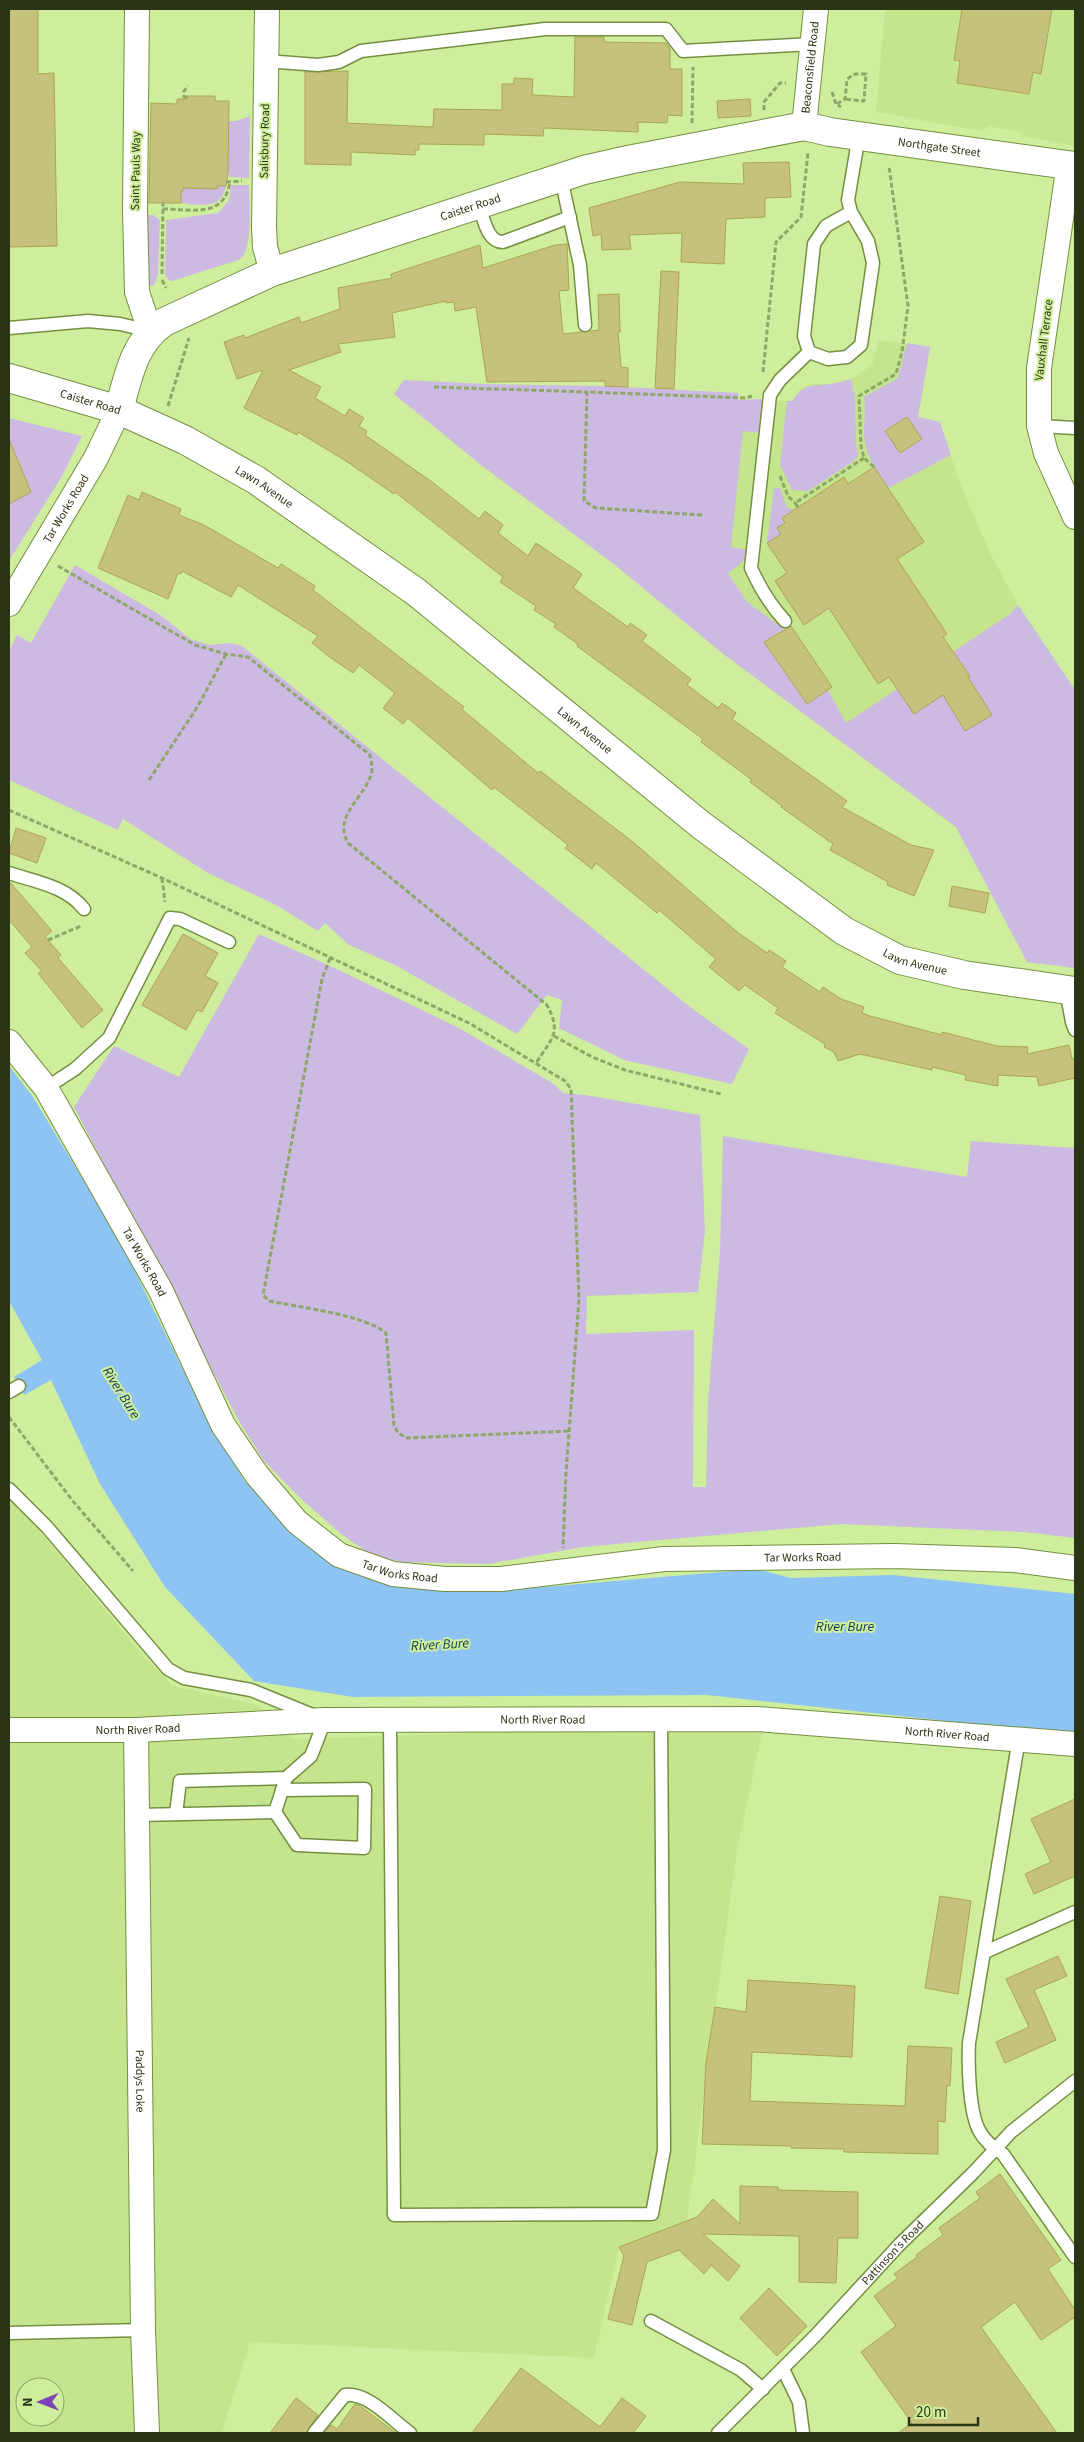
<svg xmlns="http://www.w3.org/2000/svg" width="1084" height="2442" viewBox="0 0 1084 2442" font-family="'Source Sans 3',sans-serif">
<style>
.built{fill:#c4e58d;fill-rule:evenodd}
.green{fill:#ccbae3}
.water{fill:#8dc4f3}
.building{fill:#c6c27e;stroke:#aba54f}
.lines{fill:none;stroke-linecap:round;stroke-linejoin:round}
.lane-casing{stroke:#748f41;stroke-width:15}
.street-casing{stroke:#748f41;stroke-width:26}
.secondary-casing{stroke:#748f41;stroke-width:30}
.primary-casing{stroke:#748f41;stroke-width:30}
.path{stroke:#8ea668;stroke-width:3;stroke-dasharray:5 2.5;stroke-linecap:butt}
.lane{stroke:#fff;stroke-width:12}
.street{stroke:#fff;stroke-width:24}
.secondary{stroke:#fff;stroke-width:28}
.primary{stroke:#fff;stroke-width:28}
.labels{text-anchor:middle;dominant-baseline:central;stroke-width:4;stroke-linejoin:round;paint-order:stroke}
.street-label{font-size:12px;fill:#2a3515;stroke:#cfee9d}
.water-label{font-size:14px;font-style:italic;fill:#103958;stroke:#cfee9d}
</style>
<rect width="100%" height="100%" fill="#cfee9d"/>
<!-- built -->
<path class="built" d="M885 9H1075V146L1025 137 1019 132 989 126 981 131 876 112Z
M879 340 930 347 918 417 940 422 959 481 990 553 1018 605 1075 690V968L1027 962 956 827 722 653 738 400 792 401 799 390 810 384H831L851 379 872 365Z
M9 1500 28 1517 142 1654 173 1686 258 1705 293 1739 539 1731 762 1733 737 1850 687 2221 619 2247 594 2358 250 2342 222 2433H9ZM25 2387H55V2417H25Z"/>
<!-- green -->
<path class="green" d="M250 116 249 178 230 177 228 173 229 121H237Z
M231 185H249C249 202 253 244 242 257 240 260 236 261 232 262L172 281 168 280 165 274 166 220 218 213 229 200Z
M217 186H226C222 210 200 205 181 203V191H183V188L216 189Z
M145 215H153L160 220 158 275 154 285 143 288Z
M907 343 930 347 918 417 940 422 951 455 888 488C879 474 867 459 865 442 862 427 867 412 864 397L898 378Z
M851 379 855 398 856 442 858 456 854 461 808 491 792 490 780 465 787 401H792C806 382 810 387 831 384 837 383 844 381 851 379Z
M404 380 485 384 605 386 739 393 738 400 762 399 760 433 743 431 731 547 747 550C746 563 737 566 728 573L747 602 784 629 764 642 807 704 828 690 846 723 1010 614 1018 605 1075 690V968L1027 962 956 827 722 653 615 565 481 465 394 394Z
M9 418 82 436 61 478 9 561V504L31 492 18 460 9 445Z
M774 488H780L787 508 794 510 782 518 785 523 777 528 781 534 767 543Z
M75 565 162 616 190 639 210 645 231 643 242 646 694 1010 749 1049 732 1084 624 1060 559 1028 562 1000 547 995 517 1034 395 965 349 945 325 923 318 931 276 905 208 873 123 819 118 830 9 780V651L17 635 31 643Z
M259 934 341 971 459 1028 554 1084 563 1093 585 1095 700 1115 705 1231 698 1292 587 1296 586 1334 694 1330 693 1487H706L708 1402 720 1251 723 1136 967 1177 971 1141 1075 1148V1538L1024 1532 841 1524 583 1547 488 1564 402 1562 370 1554 341 1534 300 1498 264 1461 240 1423 74 1107 114 1046 179 1077Z"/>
<!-- water -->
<path class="water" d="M9 1066 33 1097 119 1239 209 1423 244 1480 285 1524 347 1570 398 1587 468 1590 520 1589 757 1569 791 1578 893 1575 1075 1594V1735L707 1695 353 1697 254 1681 165 1587 100 1484 51 1380 24 1395 14 1377 42 1360 9 1301Z"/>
<!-- building -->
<path class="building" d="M9 9H38V74L54 73 57 246 9 247Z
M962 9H1052L1041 74 1033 72 1029 94 957 83 960 61 954 60Z
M575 37H604V42L666 43 670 48V69H682V116L668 115 667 123 638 122V132L544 128 543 136 484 134V145L419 144V150H415V155L351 152V165L305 164V72L348 71 347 123 433 127 434 109 502 110V84H514V78L533 79 532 95 574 97Z
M187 96H215V101H229L228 173 226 186H217V189L183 188V191H181V203H149L151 103 177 104V99H187Z
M750 99 751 116 718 118 717 101Z
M789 162 791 197 765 198V217L726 219 724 264 681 262 682 233 629 235 631 249 602 250 601 234 593 236 589 208 680 182 744 184 743 163Z
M567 244 569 290 559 291 563 334 599 330 598 295 619 294 620 332H618L621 367 628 368V387L605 386V381L487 382 476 307 455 311 454 302 446 303V301L392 313 395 337 338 344 341 352 289 370 321 387 315 398 345 416 349 409 364 418 359 426 367 431 365 435 432 482 479 519 485 511 503 525 498 533 528 556 536 543 582 574 573 588 628 627 630 623 647 635 642 641 691 679 687 685 718 708 722 703 736 713 732 719 847 801 842 807 911 845 934 850 914 896 887 885 888 882 830 850 833 844 781 807 782 806 750 782 752 780 701 742 703 739 577 646 578 644 554 627 556 624 534 610 536 606 500 582 503 577 395 492 394 494 346 461 298 432 297 435 244 408 263 370 237 379 224 342 244 335 245 338 299 317 301 323 340 309 338 288 392 278 391 274 480 245 483 268 555 245Z
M661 271 679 272 674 389 655 388Z
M907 417 922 439 900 453 885 431Z
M9 439 31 492 9 504Z
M874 467 924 542 897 559 947 634 943 637 970 676 968 677 992 715 965 731 943 695 914 714 889 677 878 684 829 608 804 625 775 581 787 573 767 543 781 534 777 528 785 523 782 518 844 477 848 484Z
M142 492 181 509 179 515 204 525 278 568 281 564 315 586 313 590 464 707 462 709 465 712 538 773 540 771 633 842 737 932 767 953 769 950 786 961 782 967 820 992 823 987 841 999 864 1007 862 1013 870 1016 942 1035V1032L997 1046 1028 1047 1027 1054 1069 1045 1072 1059 1075 1058V1078L1039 1086 1037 1077 998 1075V1086L965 1080 966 1075 932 1067V1070L860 1054 838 1061 834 1052 824 1047 825 1044 775 1013 778 1008 745 985 739 991 709 967 716 959 659 910 657 913 596 863 592 869 565 848 568 845 494 787 492 790 408 718 403 724 383 708 395 693 359 665 353 673 331 658 312 643 318 636 238 585 231 597 182 571 181 574 178 573 168 599 98 568 128 495 139 500Z
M791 626 832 687 807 704 764 642Z
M16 828 46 838 37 863 9 853Z
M9 881 52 931 45 937 61 955 58 958 103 1010 82 1028 38 973 42 971 25 953 32 947 9 920Z
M952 886 989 893 985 913 949 906Z
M183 934 218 953 205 976 218 983 202 1012 197 1010 186 1030 142 1005Z
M1075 1799V1876L1034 1894 1025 1874 1051 1862 1031 1819Z
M940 1896 971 1901 958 1994 925 1988Z
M1058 1956 1067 1976 1034 1990 1056 2040 1005 2063 996 2042 1029 2027 1006 1979Z
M748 1980 855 1986 852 2057 752 2052 750 2101 905 2106 908 2046 952 2048 950 2086 947 2085 945 2122 938 2121V2154L844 2152V2149L791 2148V2146L702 2144 706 2063 715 2007 746 2012Z
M1000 2174 1061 2260 1048 2269 1075 2310V2317L1041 2340 1015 2302 981 2327 1057 2433H898L912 2423 861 2352 896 2326 874 2296 898 2278 894 2274 917 2257 916 2255 943 2235 939 2228 980 2198 976 2192Z
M740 2186 778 2187V2190L858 2192V2238H838L836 2283 799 2282V2236L703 2234 740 2266 728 2281 711 2265 704 2274 679 2250 647 2262 632 2325 608 2319 624 2256 619 2247 697 2217 713 2199 740 2224Z
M769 2288 807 2326 777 2356 740 2318Z
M521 2368 600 2427 622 2398 646 2416 633 2433H472Z
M296 2398 318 2415 306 2433H270Z
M355 2404 360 2406 396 2433H324L331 2425 337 2429Z"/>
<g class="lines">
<!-- lane casing -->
<g class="lane-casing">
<g id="lane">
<path d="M266 61 318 65 339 62 361 51 545 29H666L683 51 812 44"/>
<path d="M561 178 580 265 585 325"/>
<path d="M479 206C484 219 487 242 503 242L570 217"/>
<path d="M851 212 826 226 814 244 804 336 809 352 828 359 847 357 861 345 873 263 868 241 851 212 848 200 859 135"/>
<path d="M9 328 88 321 120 324 150 331"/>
<path d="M1039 426 1075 428"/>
<path d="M785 621C770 605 760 588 751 568L770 395 780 380 809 352"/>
<path d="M9 873C36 882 66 886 84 909"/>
<path d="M1066 990 1072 1022 1075 1030"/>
<path d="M46 1088 75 1069 109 1038 170 918 180 919 229 942"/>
<path d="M9 1392 19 1386"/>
<path d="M9 1489 47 1527 168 1669 184 1678 251 1690 325 1720 311 1756 286 1778 275 1812 137 1815"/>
<path d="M390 1720 394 2215 652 2214 664 2150 661 1719"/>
<path d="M1019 1738 969 2043C968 2065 969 2114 980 2132 985 2141 995 2149 1003 2154L1075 2257"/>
<path d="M275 1812 297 1845 364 1848 365 1789 282 1790"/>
<path d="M176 1814 180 1781 286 1778"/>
<path d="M985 1952 1075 1912"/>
<path d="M651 2321 741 2370 763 2389"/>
<path d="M9 2333 143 2330"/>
<path d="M783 2369 799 2402 803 2433"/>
<path d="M314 2433 345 2395C368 2392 392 2420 410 2433"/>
<path id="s1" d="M718 2433 816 2335 900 2244 973 2173 1011 2132 1075 2081"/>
</g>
</g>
<!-- street casing -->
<g class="street-casing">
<g id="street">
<path d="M137 9 135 209 137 292 150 331"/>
<path d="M267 9 264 227 265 247 272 272"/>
<path id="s2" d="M804 126 816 9"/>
<path d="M1069 164 1039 368V426L1046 453 1075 517"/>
<path id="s3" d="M9 604 96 458 119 410"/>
<path id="s4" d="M9 1042 46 1088 161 1291 223 1425 257 1475 297 1522 339 1555 393 1574 445 1579H501L664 1559 895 1556 1015 1560 1075 1568"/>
<path id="s5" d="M9 1730H136L325 1720 757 1719 1075 1744"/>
<path id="s6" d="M136 1730 143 2330 147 2433"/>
</g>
</g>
<!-- secondary casing -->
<g class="secondary-casing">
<g id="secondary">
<path id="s7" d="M119 410C128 377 134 342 164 322L272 272 584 170 628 160 804 126 830 132 1075 166"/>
</g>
</g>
<!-- primary casing -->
<g class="primary-casing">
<g id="primary">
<path id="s8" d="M9 378 119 410 185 440 256 480 416 592 701 825 844 931 900 960 964 975 1075 991"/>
</g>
</g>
<!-- path -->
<path class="path" d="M832 92 836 104 841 107
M187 97H184V91L188 86
M837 104 845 99 847 79 855 74H866L864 101 845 99
M764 110V102L780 83H786
M692 123 693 67
M226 182 242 181
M163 209C192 209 224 219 230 182
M162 274 163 203
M162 280 166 288
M763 372 776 242 801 217 808 153
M434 387 587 392
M168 406 189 338
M874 467 864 458 861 446 859 396 896 374 902 352 908 306 889 166
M780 476 788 496 795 503
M798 507 795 503 864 458
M702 515 596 508 584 501 587 392 746 398 752 396
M58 566 195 645 226 654 248 657 370 755C371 761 373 768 371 775 363 799 333 816 348 843L547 1005C562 1033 552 1038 536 1063
M149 780 198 706 226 654
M9 810 162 878 469 1023 565 1081 571 1089 579 1299 566 1473 563 1548
M162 878 165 902
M48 940 81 926
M330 958 322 979 263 1295 269 1301C298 1307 365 1315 386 1333L394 1425 398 1433 407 1438 570 1431
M554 1036 592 1057 625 1070 721 1094
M9 1417 72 1500 133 1571"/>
<!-- lane -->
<use href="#lane" class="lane"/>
<!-- street -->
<use href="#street" class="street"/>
<!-- secondary -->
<use href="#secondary" class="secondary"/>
<!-- primary -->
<use href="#primary" class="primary"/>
</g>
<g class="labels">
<!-- street labels -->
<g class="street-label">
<text stroke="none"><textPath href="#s2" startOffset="59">Beaconsfield Road</textPath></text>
<text transform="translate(265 141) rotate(-89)">Salisbury Road</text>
<text stroke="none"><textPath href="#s7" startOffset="910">Northgate Street</textPath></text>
<text transform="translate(136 171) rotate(-89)">Saint Pauls Way</text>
<text stroke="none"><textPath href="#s7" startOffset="429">Caister Road</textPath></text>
<text transform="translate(1044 340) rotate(-83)">Vauxhall Terrace</text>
<text stroke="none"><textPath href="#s8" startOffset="85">Caister Road</textPath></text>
<text stroke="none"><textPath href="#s8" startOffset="279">Lawn Avenue</textPath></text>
<text stroke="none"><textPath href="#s3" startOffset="111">Tar Works Road</textPath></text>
<text stroke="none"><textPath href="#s8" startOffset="682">Lawn Avenue</textPath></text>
<text stroke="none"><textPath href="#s8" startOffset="1088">Lawn Avenue</textPath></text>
<text stroke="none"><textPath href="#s4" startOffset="259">Tar Works Road</textPath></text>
<text stroke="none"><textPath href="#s4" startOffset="1084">Tar Works Road</textPath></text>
<text stroke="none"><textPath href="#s4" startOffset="679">Tar Works Road</textPath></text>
<text stroke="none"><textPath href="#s5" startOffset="534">North River Road</textPath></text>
<text stroke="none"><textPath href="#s5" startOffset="129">North River Road</textPath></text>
<text stroke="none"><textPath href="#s5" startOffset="939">North River Road</textPath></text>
<text stroke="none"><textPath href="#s6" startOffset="351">Paddys Loke</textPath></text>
<text stroke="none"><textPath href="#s1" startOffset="251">Pattinson's Road</textPath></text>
</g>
<!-- water labels -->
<g class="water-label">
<text transform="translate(121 1393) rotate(58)">River Bure</text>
<text x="845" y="1627">River Bure</text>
<text transform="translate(440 1645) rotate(-3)">River Bure</text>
</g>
</g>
<!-- border -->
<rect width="1084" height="2442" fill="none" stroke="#2a3515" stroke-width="20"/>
<!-- north arrow -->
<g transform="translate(40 2402) rotate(269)"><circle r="24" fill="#cfee9d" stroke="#8da467"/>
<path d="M0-4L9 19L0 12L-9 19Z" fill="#8042b7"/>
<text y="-8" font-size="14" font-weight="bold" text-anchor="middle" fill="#2a3515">N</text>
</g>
<!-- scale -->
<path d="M909 2417v8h69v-8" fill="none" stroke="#2a3515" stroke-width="2.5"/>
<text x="916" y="2417" font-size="15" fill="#2a3515" stroke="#cfee9d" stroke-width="4" paint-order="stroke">20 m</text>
</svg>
